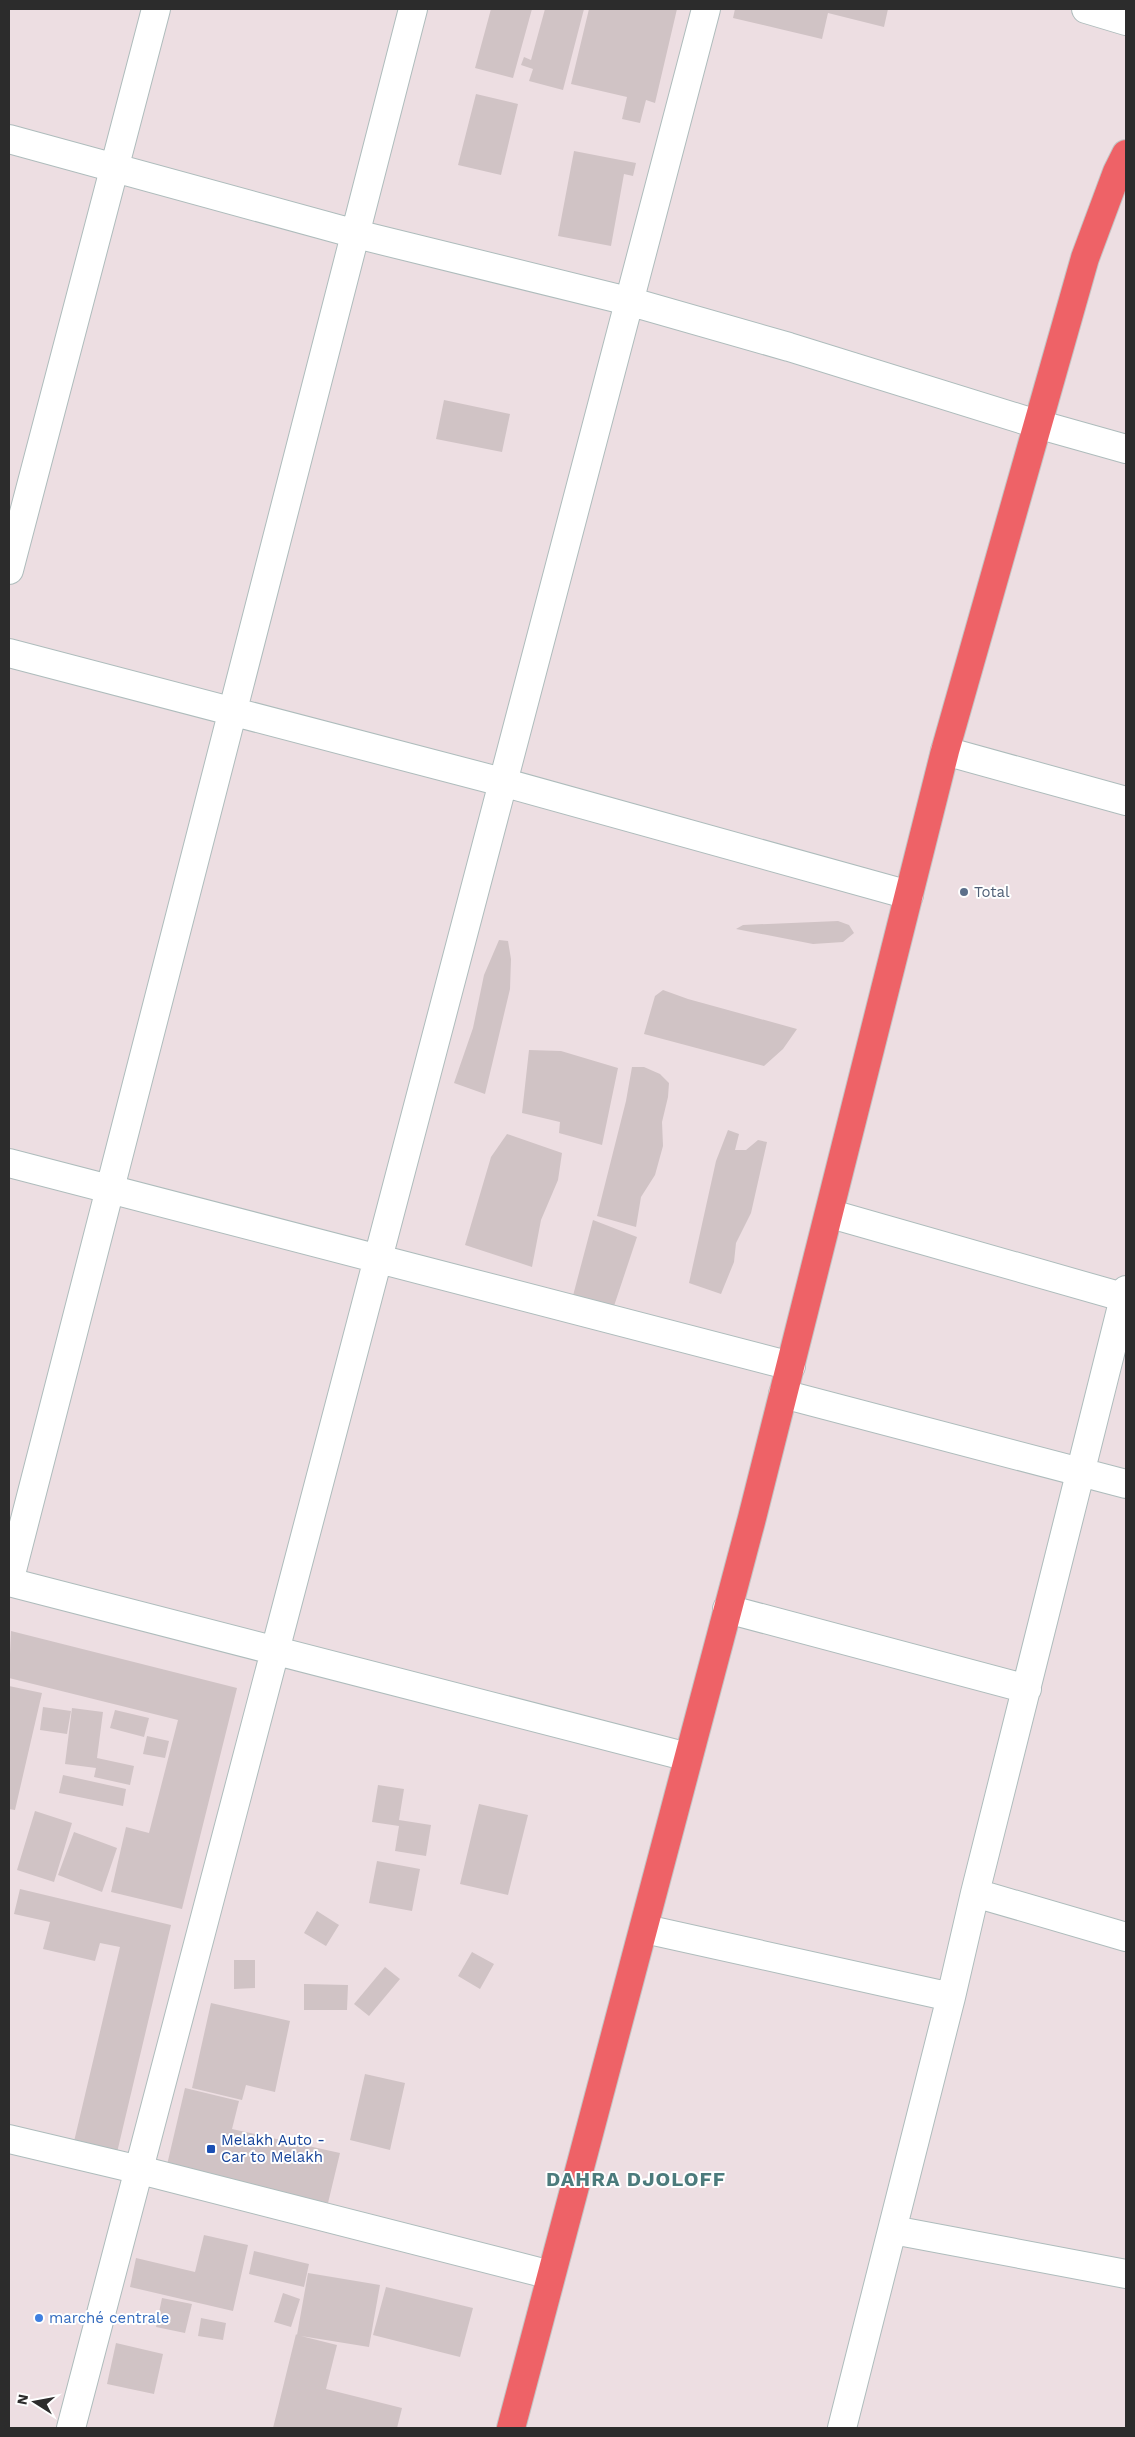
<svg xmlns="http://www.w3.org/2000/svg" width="1135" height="2437" viewBox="0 0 1135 2437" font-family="'Work Sans',sans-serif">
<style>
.building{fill:#d0c3c5}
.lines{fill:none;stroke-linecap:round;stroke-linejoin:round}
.minor-casing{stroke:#aebcbc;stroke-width:30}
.tertiary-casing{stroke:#aebcbc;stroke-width:30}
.primary-casing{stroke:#c4c4c4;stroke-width:30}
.minor{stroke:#fff;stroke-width:28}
.tertiary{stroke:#fff;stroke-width:28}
.primary{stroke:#ee6267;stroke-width:28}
.service-dot{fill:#5c6f8a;stroke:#fff;stroke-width:2}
.transit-dot{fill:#1a4fb4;stroke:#fff;stroke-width:2}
.shop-dot{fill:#3f7fe0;stroke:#fff;stroke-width:2}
.labels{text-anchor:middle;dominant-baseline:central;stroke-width:4;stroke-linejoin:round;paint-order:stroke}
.service-label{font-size:15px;fill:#4e5e75;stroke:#fff;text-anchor:start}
.transit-label{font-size:15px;fill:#164399;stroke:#fff;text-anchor:start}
.shop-label{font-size:15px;fill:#366cbe;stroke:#fff;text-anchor:start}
.district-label{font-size:20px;font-weight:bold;letter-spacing:1px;fill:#4c7b7c;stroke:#fff}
</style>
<rect width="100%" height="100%" fill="#eddee2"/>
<!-- building -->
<path class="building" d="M491 9H532L513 78 475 68Z
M545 9H584L563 90 529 81 533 69 521 65 524 57 531 60Z
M589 9H677L655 103 646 100 640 123 622 119 627 97 571 84Z
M735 9H888L884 27 828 13 822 39 733 18Z
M476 94 518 104 501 175 458 165Z
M574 151 636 163 633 176 624 174 611 246 558 236Z
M444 400 510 414 502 452 436 439Z
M838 921 849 925 854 933 843 942 813 944 736 929 743 925Z
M499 940 508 941 511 959 510 989 485 1094 454 1083 473 1028 484 975Z
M663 990 688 999 797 1029 783 1049 764 1066 644 1034 655 996Z
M529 1050 561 1051 618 1068 602 1145 559 1133 560 1122 522 1113Z
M632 1067H644L660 1074 669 1083 668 1097 662 1122 663 1146 655 1175 641 1197 636 1227 597 1216 626 1101Z
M728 1130 739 1134 735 1150H746L758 1140 767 1142 751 1213 736 1243 734 1262 721 1294 689 1283 716 1161Z
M507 1134 562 1153 558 1180 541 1220 532 1267 465 1245 491 1157Z
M593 1220 637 1237 610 1318 570 1307Z
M11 1631 237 1688 182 1909 111 1892 126 1827 149 1833 178 1720 9 1678Z
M9 1686 42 1693 15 1810 9 1809Z
M43 1707 71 1711 67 1734 40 1730Z
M72 1708 103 1712 97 1758 134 1766 130 1785 94 1777 96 1768 65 1764Z
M115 1710 149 1718 144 1737 110 1728Z
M147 1736 169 1741 165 1758 143 1754Z
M63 1775 126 1789 123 1806 59 1793Z
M378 1785 404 1789 399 1820 431 1825 426 1856 395 1851 399 1826 372 1822Z
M479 1804 528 1815 508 1895 460 1884Z
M35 1811 72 1823 54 1882 17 1870Z
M74 1832 117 1848 102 1892 58 1875Z
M377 1861 420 1869 412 1911 369 1903Z
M20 1889 171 1925 115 2161 72 2150 120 1947 100 1943 95 1961 43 1949 50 1922 14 1914Z
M317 1911 339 1925 326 1946 304 1933Z
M472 1952 494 1964 480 1989 458 1976Z
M234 1960H255V1988L234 1989Z
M385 1967 400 1979 369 2016 354 2004Z
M304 1984 348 1985 347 2010H304Z
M211 2003 290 2021 275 2092 246 2085 242 2100 192 2088Z
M365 2074 405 2083 390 2150 350 2140Z
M185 2088 239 2101 232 2129 340 2153 328 2203 167 2165Z
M204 2235 248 2245 233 2311 130 2287 136 2258 195 2272Z
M254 2251 309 2264 304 2287 249 2274Z
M308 2273 380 2285 369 2347 301 2336 337 2345 326 2389 402 2408 397 2428H273L296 2334 297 2335Z
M386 2287 473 2308 460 2357 373 2335Z
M283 2293 300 2299 291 2327 274 2322Z
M162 2298 192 2304 185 2333 156 2327Z
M201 2318 226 2323 223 2340 198 2336Z
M116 2343 163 2354 154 2394 107 2384Z"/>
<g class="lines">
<!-- minor casing -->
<g class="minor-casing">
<path id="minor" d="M1086 9 1126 21
M9 139 356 234 628 301 789 347 1037 424
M9 570 156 9
M9 653 502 782 909 895
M945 751 1126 801
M9 1163 791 1366
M831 1214 1126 1298
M783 1394 1126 1484
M9 1582 413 9
M9 1582 688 1757
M727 1609 1027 1689
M975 1893 1126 1937
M645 1929 951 1997
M9 2139 140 2170 551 2275
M893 2230 1126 2274
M71 2428 706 9
M842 2428 951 1997 975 1893 1126 1290"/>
</g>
<!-- tertiary casing -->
<g class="tertiary-casing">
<path id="tertiary" d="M1037 424 1126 449"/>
</g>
<!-- primary casing -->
<g class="primary-casing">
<path id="primary" d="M511 2428 752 1518 945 751 1085 258 1117 172 1126 154"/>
</g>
<!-- minor -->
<use href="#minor" class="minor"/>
<!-- tertiary -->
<use href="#tertiary" class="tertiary"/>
<!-- primary -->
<use href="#primary" class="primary"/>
</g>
<!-- markers -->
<circle class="service-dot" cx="964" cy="892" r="5"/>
<rect class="transit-dot" x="206" y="2144" width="10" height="10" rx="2.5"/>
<circle class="shop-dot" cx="39" cy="2318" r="5"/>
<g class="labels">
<!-- service labels -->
<g class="service-label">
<text x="974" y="892">Total</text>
</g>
<!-- transit labels -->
<g class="transit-label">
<text x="221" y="2140">Melakh Auto -<tspan x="221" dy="17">Car to Melakh</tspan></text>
</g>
<!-- shop labels -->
<g class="shop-label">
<text x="49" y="2318">marché centrale</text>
</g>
<!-- district labels -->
<g class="district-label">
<text x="636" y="2179">DAHRA DJOLOFF</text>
</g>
</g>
<!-- border -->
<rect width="1135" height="2437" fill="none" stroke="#2c2c2c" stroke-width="20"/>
<!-- north arrow -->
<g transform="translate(35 2402) rotate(281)" stroke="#ffffff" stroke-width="4" paint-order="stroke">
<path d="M0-4L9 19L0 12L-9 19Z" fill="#2c2c2c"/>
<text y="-8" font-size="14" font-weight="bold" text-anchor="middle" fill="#2c2c2c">N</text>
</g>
</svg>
